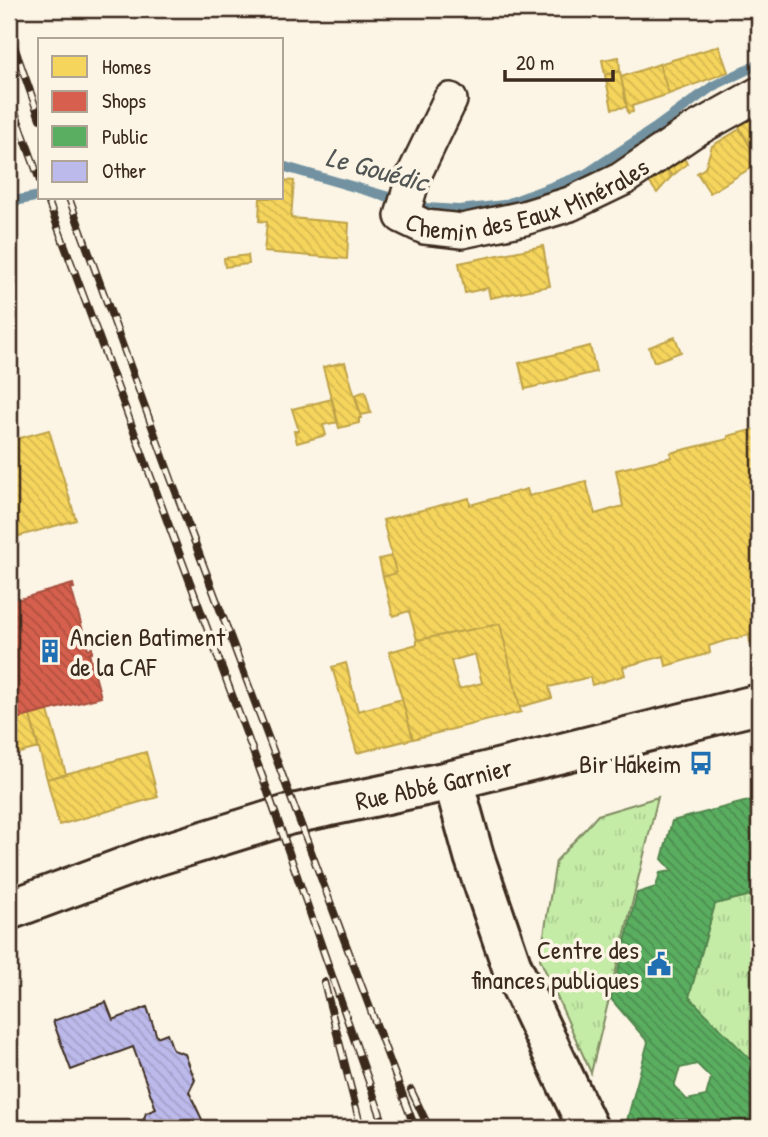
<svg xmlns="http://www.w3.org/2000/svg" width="768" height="1137" viewBox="0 0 768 1137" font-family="'Patrick Hand',sans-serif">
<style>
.grass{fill:url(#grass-tufts);stroke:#808b62;stroke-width:2}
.homes{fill:url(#homes-back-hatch);stroke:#bea249;stroke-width:2;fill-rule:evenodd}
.shops{fill:url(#shops-back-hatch);stroke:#a8503f;stroke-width:2}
.public{fill:url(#public-back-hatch);stroke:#51864d;stroke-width:2;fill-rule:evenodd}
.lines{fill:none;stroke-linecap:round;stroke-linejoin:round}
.stream{stroke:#7292a1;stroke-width:10}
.building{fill:url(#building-back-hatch);stroke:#3b2a1e;stroke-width:2}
.street-casing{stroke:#3b2a1e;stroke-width:38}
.secondary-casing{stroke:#3b2a1e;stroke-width:44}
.street{stroke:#fcf5e5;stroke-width:33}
.secondary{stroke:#fcf5e5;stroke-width:38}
.rail-casing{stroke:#3b2a1e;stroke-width:8}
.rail{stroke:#fcf5e5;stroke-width:5;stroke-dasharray:16;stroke-linecap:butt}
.labels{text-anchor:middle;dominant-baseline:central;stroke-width:7;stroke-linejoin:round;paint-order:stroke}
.street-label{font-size:26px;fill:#3b2a1e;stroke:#fcf5e5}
.poi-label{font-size:26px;fill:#3b2a1e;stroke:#fcf5e5;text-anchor:end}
.water-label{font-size:28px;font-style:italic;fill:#525654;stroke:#fcf5e5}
</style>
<defs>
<pattern id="grass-tufts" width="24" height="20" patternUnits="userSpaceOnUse" patternTransform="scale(1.75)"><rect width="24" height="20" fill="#c4eca7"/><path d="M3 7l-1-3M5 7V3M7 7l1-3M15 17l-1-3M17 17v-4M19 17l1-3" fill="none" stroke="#a9cb8f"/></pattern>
<pattern id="homes-back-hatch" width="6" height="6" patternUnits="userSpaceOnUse" patternTransform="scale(1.75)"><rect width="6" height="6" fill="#f6d55c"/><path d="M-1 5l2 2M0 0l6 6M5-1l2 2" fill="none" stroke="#d4b750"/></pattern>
<pattern id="shops-back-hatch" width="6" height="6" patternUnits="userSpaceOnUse" patternTransform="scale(1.75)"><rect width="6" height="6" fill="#d6604d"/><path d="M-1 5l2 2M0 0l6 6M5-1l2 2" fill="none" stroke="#af4f3f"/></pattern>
<pattern id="public-back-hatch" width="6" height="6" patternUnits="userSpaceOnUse" patternTransform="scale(1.75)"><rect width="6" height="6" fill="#5aae61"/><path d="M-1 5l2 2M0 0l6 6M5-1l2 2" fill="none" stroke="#4c8e4f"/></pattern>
<pattern id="building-back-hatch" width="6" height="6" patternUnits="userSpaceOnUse" patternTransform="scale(1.75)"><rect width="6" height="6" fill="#bcb9eb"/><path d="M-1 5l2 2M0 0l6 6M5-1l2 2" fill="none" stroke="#a29fc9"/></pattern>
</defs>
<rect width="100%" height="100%" fill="#fcf5e5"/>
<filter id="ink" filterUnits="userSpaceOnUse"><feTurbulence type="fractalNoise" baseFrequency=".0143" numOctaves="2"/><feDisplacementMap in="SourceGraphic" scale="14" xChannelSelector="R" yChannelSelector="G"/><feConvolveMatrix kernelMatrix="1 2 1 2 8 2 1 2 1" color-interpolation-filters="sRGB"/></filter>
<g filter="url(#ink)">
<!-- grass -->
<path class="grass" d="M658 797 591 1073 540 959 556 861 598 815Z
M759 893V1068H757L689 997 715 904Z"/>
<!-- homes -->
<path class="homes" d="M719 46 728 72 669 94 659 64Z
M619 57 620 71 605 75 602 60Z
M659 64 669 94 632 106 633 112 628 113 621 77Z
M620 71 627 107 612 109 605 75Z
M759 106V146L752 150 736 121Z
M740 129 752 150 755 149 759 156V163L710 193 697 173 705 168 712 146Z
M684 158 687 164 672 176 666 168Z
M666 168 672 176 657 193 647 179Z
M282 180 294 181 291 218 349 223 347 259 264 252 267 222 259 221 260 198H282Z
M543 246 550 286 490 298 488 288 465 293 459 263Z
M248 255 249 264 225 267 224 258Z
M675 337 681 352 654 362 649 347Z
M590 346 596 372 525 389 519 363Z
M345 362 361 418H359V423L339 428 323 367Z
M365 391 371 413 361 415 355 395Z
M332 399 338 422 323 425 326 435 297 443 294 431H299L292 409Z
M759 428V639L750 642 749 635 721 642 709 646 710 653 666 666 664 656 623 667 625 675 592 685 590 677 549 687 552 698 520 707 500 624 417 640 409 611 393 616 383 577 396 573 383 520 469 498 470 505 527 489 529 496 586 481 595 514 623 506 616 470 672 457 670 453 728 439V436Z
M49 430 76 520 9 539V441Z
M392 556 396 573 383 577 379 559Z
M500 624 521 712 413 739 389 652 417 644V640ZM475 654 482 683 459 689 451 661Z
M346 663 358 711 402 699 413 739 357 753 332 667Z
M48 711 66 774 47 779 30 715Z
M30 715 38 748 9 756V721Z
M146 752 158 797 59 825 47 779Z"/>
<!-- shops -->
<path class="shops" d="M73 584 74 588H71L88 649 92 648V653H89L101 697 9 721V602Z"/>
<!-- public -->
<path class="public" d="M759 798V893L715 904 689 997 759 1068V1119L723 1128H625L648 1042 611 999 637 893 656 887 660 873 673 871 662 859 672 821ZM697 1064 711 1078 706 1096 687 1100 674 1086 680 1068Z"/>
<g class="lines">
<!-- stream -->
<path class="stream" d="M282 166 427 208 459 210 504 205 586 174 654 129 713 86 759 64
M9 202 40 196"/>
</g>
<!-- building -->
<path class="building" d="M106 1002 113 1020 147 1007 157 1037 167 1033 173 1050 185 1054 195 1080 189 1092 206 1128H145L143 1121 146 1113 156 1109 133 1047 71 1070 53 1021Z"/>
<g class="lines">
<!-- street casing -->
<g class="street-casing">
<g id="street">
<path id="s1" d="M450 100 414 175 402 216 425 227 462 231 524 218 570 204 622 179 691 132 759 94"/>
</g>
</g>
<!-- secondary casing -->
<g class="secondary-casing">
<g id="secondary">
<path d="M453 780 474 856 512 967 588 1128"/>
<path id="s2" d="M9 910 149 858 288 815 453 780 759 704"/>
</g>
</g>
<!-- street -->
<use href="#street" class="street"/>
<!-- secondary -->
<use href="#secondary" class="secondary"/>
<!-- rail casing -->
<g class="rail-casing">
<path id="rail" d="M9 32 40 119
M9 95 40 181
M47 198 264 781 385 1128
M69 198 174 487 415 1128
M324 982 361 1128
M411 1090 429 1128"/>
</g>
<!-- rail -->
<use href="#rail" class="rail"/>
</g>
</g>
<!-- icons -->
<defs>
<g id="building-bare" transform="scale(1.89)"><path d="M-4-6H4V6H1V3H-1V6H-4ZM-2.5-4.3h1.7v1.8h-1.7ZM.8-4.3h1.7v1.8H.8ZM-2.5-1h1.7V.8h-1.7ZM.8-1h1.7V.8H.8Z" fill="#1f6fb2" stroke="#fcf5e5" stroke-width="2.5" paint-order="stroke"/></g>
<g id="bus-bare" transform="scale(1.89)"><path d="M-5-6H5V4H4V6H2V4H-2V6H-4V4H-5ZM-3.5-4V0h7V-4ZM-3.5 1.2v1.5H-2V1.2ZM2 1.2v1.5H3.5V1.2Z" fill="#1f6fb2" stroke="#fcf5e5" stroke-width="2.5" paint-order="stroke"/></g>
<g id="civic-bare" transform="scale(1.89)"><path d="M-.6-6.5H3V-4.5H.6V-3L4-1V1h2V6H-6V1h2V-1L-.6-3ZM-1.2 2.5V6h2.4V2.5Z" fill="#1f6fb2" stroke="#fcf5e5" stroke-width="2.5" paint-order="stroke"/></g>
</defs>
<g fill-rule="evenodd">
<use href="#building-bare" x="50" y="651"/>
<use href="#bus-bare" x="701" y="763"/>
<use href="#civic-bare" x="659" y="964"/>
</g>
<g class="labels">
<!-- street labels -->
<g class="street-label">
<text stroke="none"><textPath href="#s1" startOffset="259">Chemin des Eaux Minérales</textPath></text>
<text stroke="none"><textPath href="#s2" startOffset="444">Rue Abbé Garnier</textPath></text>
</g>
<!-- poi labels -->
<g class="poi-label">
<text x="70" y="636" text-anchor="start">Ancien Batiment<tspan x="70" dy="30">de la CAF</tspan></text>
<text x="681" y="763">Bir Hakeim</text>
<text x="639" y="949">Centre des<tspan x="639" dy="30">finances publiques</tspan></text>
</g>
<!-- water labels -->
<g class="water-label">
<text transform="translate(377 169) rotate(15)">Le Gouédic</text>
</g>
</g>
<!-- margin -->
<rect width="768" height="1137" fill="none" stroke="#fcf5e5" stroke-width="35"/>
<rect x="18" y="18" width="733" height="1102" fill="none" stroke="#3b2a1e" stroke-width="2.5" filter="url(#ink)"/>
<!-- legend -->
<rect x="38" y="38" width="245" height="161" fill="#fcf5e5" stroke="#afa495" stroke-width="2"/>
<rect x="52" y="56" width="35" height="21" fill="#f6d55c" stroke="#afa495" stroke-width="2"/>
<text x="102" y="74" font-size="21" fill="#3b2a1e">Homes</text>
<rect x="52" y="91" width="35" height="21" fill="#d6604d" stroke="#afa495" stroke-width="2"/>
<text x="102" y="108" font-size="21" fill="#3b2a1e">Shops</text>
<rect x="52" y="126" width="35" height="21" fill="#5aae61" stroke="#afa495" stroke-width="2"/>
<text x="102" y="144" font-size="21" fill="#3b2a1e">Public</text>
<rect x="52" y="161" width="35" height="21" fill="#bcb9eb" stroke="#afa495" stroke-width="2"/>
<text x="102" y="178" font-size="21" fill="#3b2a1e">Other</text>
<!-- scale -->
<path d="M505 70v10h108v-10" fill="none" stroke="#3b2a1e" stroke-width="3.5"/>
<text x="516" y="70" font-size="21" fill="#3b2a1e" stroke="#fcf5e5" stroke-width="5" paint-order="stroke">20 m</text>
</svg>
